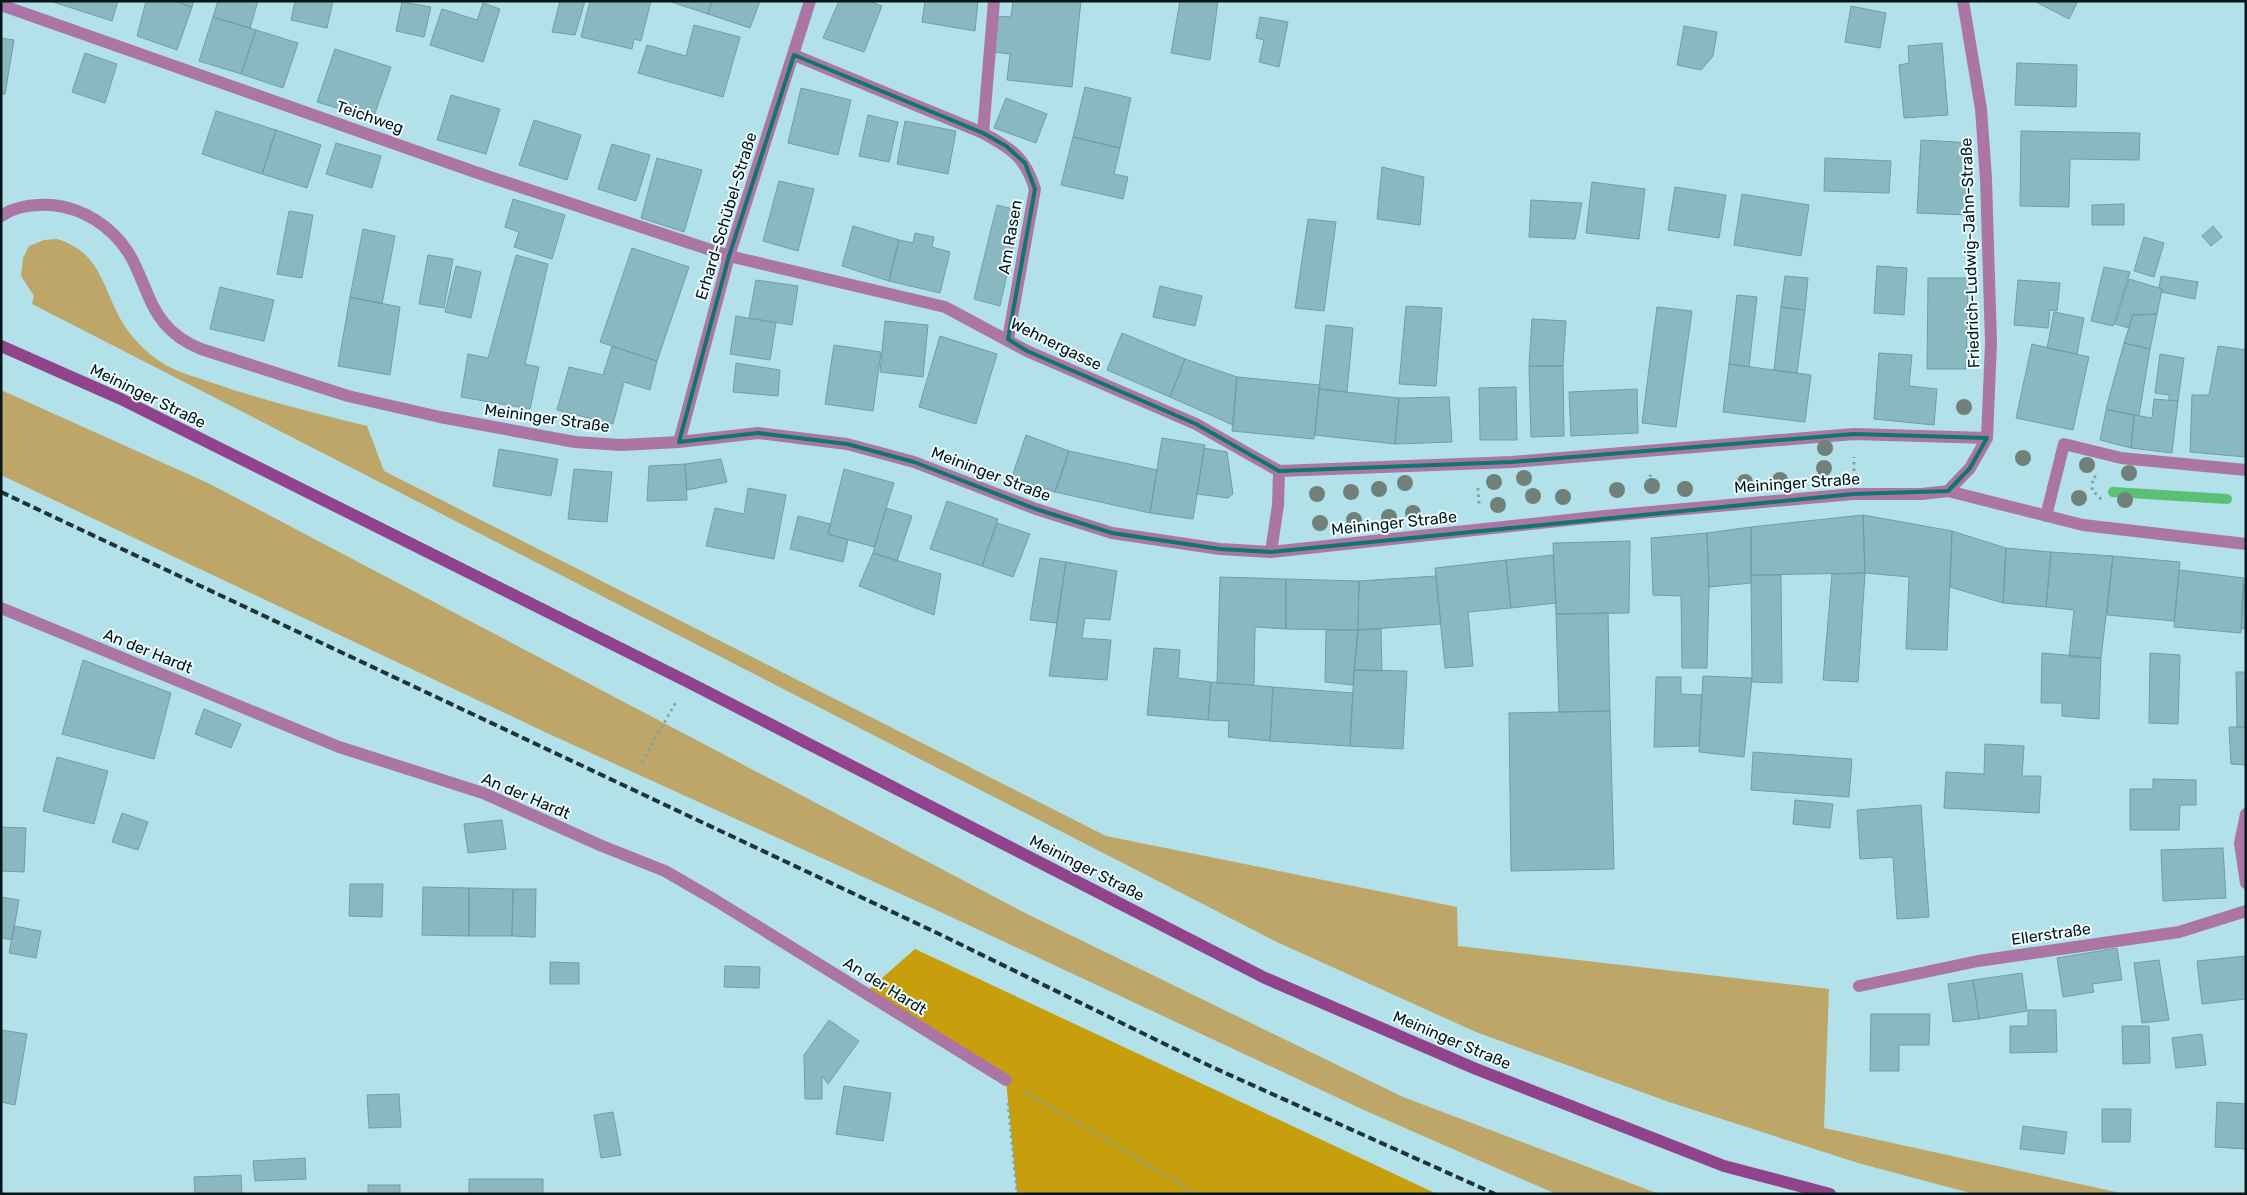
<svg xmlns="http://www.w3.org/2000/svg" width="2247" height="1195" viewBox="0 0 2247 1195" font-family="Rubik,sans-serif">
<style>
.green{fill:#bda667}
.forest{fill:#c79f0d}
.lines{fill:none;stroke-linecap:round;stroke-linejoin:round}
.stream{stroke:#59c075;stroke-width:10}
.building{fill:#8ab8c0;stroke:#719ea6}
.path{stroke:#7da4ab;stroke-width:3;stroke-dasharray:2.5 4;stroke-linecap:butt}
.minor{stroke:#ab76a5;stroke-width:12}
.secondary{stroke:#91438b;stroke-width:12}
.rail{stroke:#1e3438;stroke-width:4;stroke-dasharray:8 4;stroke-linecap:butt}
.tree{fill:#70817a}
.marked{fill:none;stroke:#0f766e;stroke-width:4;stroke-linejoin:round}
.labels{text-anchor:middle;dominant-baseline:central;stroke-width:4;stroke-linejoin:round;paint-order:stroke}
.street-label{font-size:16px;fill:#05171a;stroke:#eefcfe}
</style>
<rect width="100%" height="100%" fill="#b2e1ea"/>
<!-- green -->
<path class="green" d="M57 239C103 253 102 290 124 325 132 338 148 354 161 362 176 372 193 376 210 382 262 400 314 413 367 426L384 471 1106 836 1457 907 1458 946 1829 989 1824 1128 2125 1194H1974L1858 1163 1669 1102 1476 1032 1279 943 32 304 34 296 21 276 23 258 29 246 44 240Z
M1 390 210 484 1023 912 1403 1097 1659 1194H1556L1366 1111 947 915 547 733 1 475Z"/>
<!-- forest -->
<path class="forest" d="M915 949 1437 1194H1017L1006 1080 865 993Z"/>
<g class="lines">
<!-- stream -->
<path class="stream" d="M2113 492 2227 499"/>
</g>
<!-- building -->
<path class="building" d="M50 1H118L112 21Z
M146 1H174L192 7 177 50 137 36Z
M174 1H194L192 7Z
M218 1H258L250 28 213 17Z
M295 1H333L327 28 291 20Z
M560 1H585L575 35 552 32Z
M590 1H651L641 41 634 39 632 49 581 37Z
M668 1H712L708 14Z
M712 1H760L750 28 708 14Z
M839 1H869L882 6 864 52 823 38Z
M925 1H978L975 31 922 22Z
M1013 1H1081L1072 87 1007 80 1010 54 993 52 996 16 1011 17Z
M1180 1H1218L1210 60 1171 53Z
M2034 1H2078L2069 19Z
M402 2 431 7 424 37 396 31Z
M483 3 500 9 483 62 430 45 442 9 477 20Z
M1851 6 1886 13 1880 48 1845 42Z
M213 17 256 30 241 74 199 61Z
M1260 17 1288 22 1279 67 1259 62 1264 40 1256 38Z
M694 25 740 37 723 97 638 73 647 45 686 56Z
M1684 26 1717 32 1713 56 1701 70 1677 65Z
M256 30 298 43 283 88 241 74Z
M1 38 14 40 5 94H1Z
M1942 43 1948 115 1904 118 1899 65 1909 63 1908 46Z
M335 49 391 67 373 119 317 102Z
M85 53 117 64 105 103 72 92Z
M2017 63 2077 65 2076 107 2015 105Z
M1085 87 1131 98 1120 148 1073 137Z
M801 88 851 100 838 155 788 143Z
M451 95 500 109 486 154 437 140Z
M1006 98 1047 114 1036 143 994 128Z
M216 111 276 130 262 174 202 154Z
M868 115 898 122 889 162 859 156Z
M534 120 581 135 567 180 519 165Z
M905 121 956 131 948 174 897 164Z
M276 130 321 145 307 188 262 174Z
M2021 131 2140 133 2139 160 2070 159 2069 207 2020 206Z
M1073 137 1120 148 1114 174 1128 177 1123 199 1061 185Z
M1921 140 1971 143 1967 215 1917 213Z
M336 143 381 156 372 188 326 174Z
M612 144 650 155 636 201 598 189Z
M657 158 702 170 684 232 641 218Z
M1825 158 1891 161 1889 193 1824 191Z
M1382 167 1424 177 1420 225 1377 219Z
M779 181 814 189 798 251 763 241Z
M1592 182 1645 189 1639 239 1586 233Z
M1675 187 1726 195 1719 238 1668 230Z
M1742 194 1809 205 1801 256 1734 245Z
M513 199 565 215 552 259 514 247 519 232 505 227Z
M1531 200 1582 203 1575 239 1529 237Z
M2124 204V225H2092V205Z
M997 205 1021 211 1000 306 974 299Z
M289 211 313 215 302 278 277 274Z
M1308 219 1336 222 1324 311 1295 308Z
M853 226 899 240 889 281 842 266Z
M2213 226 2222 237 2211 246 2202 236Z
M363 229 395 236 382 304 350 297Z
M915 233 934 237 932 247 950 252 940 293 889 281 899 240 913 243Z
M2144 237 2164 243 2154 277 2134 271Z
M632 248 689 267 657 361 600 342Z
M428 255 453 259 444 308 419 304Z
M516 255 548 264 525 364 539 367 530 409 461 397 468 354 488 358Z
M456 266 481 272 471 318 445 312Z
M1877 266 1907 268 1904 315 1874 313Z
M2104 267 2130 272 2113 326 2091 321Z
M1785 276 1808 278 1805 310 1781 307Z
M2161 276 2198 282 2195 299 2162 292V289L2159 288Z
M1928 278H1968L1966 369H1927Z
M2129 279 2162 289 2157 314 2133 315 2129 328 2115 324Z
M756 280 798 286 792 325 749 318Z
M2018 280 2060 283 2057 311 2050 310 2048 328 2014 325Z
M1160 286 1202 296 1195 326 1153 317Z
M220 287 274 300 264 341 210 329Z
M1737 295 1757 297 1749 367 1729 364Z
M350 297 400 307 390 375 338 366Z
M1406 306 1442 308 1436 386 1399 384Z
M1657 307 1692 311 1676 427 1642 423Z
M1781 307 1805 310 1797 373 1774 370Z
M2054 312 2084 318 2077 354 2047 348Z
M2157 314 2150 349 2124 343 2133 315Z
M736 316 776 323 770 360 730 354Z
M1532 319 1566 321 1563 366H1529Z
M885 321 928 325 923 377 880 372Z
M1326 325 1353 328 1347 392 1319 389Z
M1122 333 1185 359 1170 397 1107 370Z
M940 336 997 354 976 424 919 407Z
M2124 343 2150 349 2139 416 2106 409Z
M2032 344 2089 357 2073 430 2016 418Z
M834 345 881 352 873 411 825 404Z
M612 346 657 361 650 390 624 382 613 424 557 410 569 367 603 375Z
M2218 346 2246 350V457L2190 452 2192 395H2209Z
M1879 353 1912 355 1909 386 1937 389 1934 425 1874 419Z
M2160 354 2184 358 2178 401 2169 400V395L2155 393Z
M1185 359 1237 377 1233 425 1170 397Z
M736 363 780 370 778 396 733 392Z
M1729 364 1811 375 1805 422 1723 412Z
M1529 366H1563L1564 436 1531 437Z
M1237 377 1320 385 1314 439 1232 431Z
M1516 387 1517 440H1480L1479 388Z
M1319 389 1399 398 1395 444 1315 435Z
M1637 389 1638 433 1571 436 1569 392Z
M1449 397 1452 442 1395 444 1399 398Z
M2154 399 2178 401 2172 453 2131 448 2134 415 2152 418Z
M2106 410 2134 415 2131 448 2100 440Z
M1026 435 1069 451 1055 492 1012 477Z
M1162 438 1205 445 1193 519 1150 513Z
M1204 448 1227 452 1233 494 1228 498 1197 494Z
M499 449 558 459 551 496 493 486Z
M1069 451 1157 470 1150 513 1055 492Z
M721 459 727 482 687 490 685 464Z
M685 464 687 500 647 501 649 466Z
M574 469 612 472 607 522 568 519Z
M844 469 894 483 874 547 828 534Z
M748 488 786 495 774 559 706 546 715 508 744 514Z
M947 501 998 519 982 566 930 549Z
M886 508 912 516 897 561 873 553Z
M1863 515 1865 573 1751 575V527Z
M1863 515 1952 531 1947 650 1906 649 1909 577 1865 573Z
M798 516 831 524 828 534 848 540 843 562 790 549Z
M997 523 1030 534 1013 577 982 566Z
M1751 527V583L1709 587 1707 533Z
M1952 531 2006 548 2003 603 1950 587Z
M1707 533 1709 587 1707 668H1682L1681 596 1653 595 1651 538Z
M1630 541 1629 613 1556 614 1553 543Z
M2006 548 2051 552 2046 607 2003 603Z
M2051 552 2113 556 2101 658 2069 657 2074 610 2046 607Z
M873 553 941 574 934 615 859 586Z
M1553 555 1556 603 1511 608 1506 560Z
M2113 556 2180 562 2174 621 2107 615Z
M1040 558 1066 562 1057 623 1030 620Z
M1506 560 1511 608 1468 612 1473 666 1445 668 1435 568Z
M1066 562 1117 571 1110 620 1085 618 1082 638 1111 640 1107 680 1049 676Z
M2179 570 2244 578 2241 633 2174 627Z
M1865 573 1858 682 1823 680 1832 574Z
M1751 575H1781L1782 683 1752 682Z
M1436 576 1441 624 1358 630 1359 581Z
M1220 577 1286 579V629L1255 627 1254 685 1217 683Z
M1286 579 1359 581 1358 630 1286 629Z
M2243 585H2246V628L2241 629Z
M1608 613 1610 711 1559 712 1556 614Z
M1381 629 1382 671 1354 670 1358 630Z
M1326 630H1358L1353 685 1325 682Z
M1154 648 1180 650 1178 678 1211 682 1208 720 1147 715Z
M2042 653 2101 658 2099 719 2062 716V703H2041Z
M2150 653 2180 655 2178 724 2149 723Z
M83 660 171 693 154 759 62 734Z
M1354 670 1407 671 1403 749 1350 746Z
M2236 672H2246V727H2237Z
M1703 676 1752 678 1744 757 1699 752Z
M1656 677H1681V694L1702 695 1699 746 1654 747Z
M1211 682 1273 687 1270 741 1228 737 1229 721 1208 720Z
M1273 687 1353 693 1350 746 1270 741Z
M204 709 241 724 231 748 195 734Z
M1610 711 1614 869 1511 871 1509 713Z
M2229 727H2246V765L2231 764Z
M1985 744 2024 746 2022 776H2041L2039 813 1944 808 1946 772 1984 774Z
M1753 752 1852 759 1849 797 1751 790Z
M57 757 108 771 94 824 43 811Z
M2153 779 2196 780V805H2180L2179 830H2130V789H2153Z
M1795 800 1833 804 1830 828 1793 824Z
M1921 805 1929 917 1897 919 1893 857 1860 859 1857 810Z
M122 813 148 822 138 850 112 842Z
M502 820 506 849 468 853 464 824Z
M1 827 26 828 24 872 1 871Z
M2223 848 2226 898 2163 901 2161 850Z
M350 884H383L382 917 349 916Z
M423 887 469 888V936L422 935Z
M469 888 513 889 512 936H469Z
M513 889H536L535 937 512 936Z
M1 897 19 900 12 940 1 938Z
M14 926 41 931 36 958 9 953Z
M2117 948 2122 980 2092 984 2094 992 2063 997 2057 958Z
M2246 956V999L2202 1004 2197 961Z
M2159 960 2169 1020 2142 1023 2134 963Z
M550 962 579 963V984H550Z
M725 966 760 967 759 988 724 987Z
M2022 973 2027 1011 1979 1019 1973 980Z
M1973 980 1979 1019 1953 1022 1948 984Z
M2028 1010H2056L2057 1052 2010 1053V1026H2028Z
M1871 1014H1930L1929 1045H1899V1071H1870Z
M829 1020 859 1041 828 1084 822 1076V1099H805L804 1055Z
M2122 1026H2149L2150 1063 2123 1064Z
M1 1030 27 1034 15 1105 1 1102Z
M2202 1034 2206 1065 2176 1068 2172 1038Z
M844 1086 891 1093 883 1141 836 1134Z
M399 1094 401 1127 369 1128 367 1095Z
M2217 1102 2246 1104V1149L2215 1147Z
M2102 1109H2131L2130 1142H2102Z
M613 1112 621 1155 601 1158 594 1115Z
M2023 1126 2067 1132 2064 1154 2020 1149Z
M305 1158 306 1179 255 1181 253 1161Z
M241 1175 242 1194H195L194 1177Z
M469 1179H543V1194H469Z
M368 1185H400V1194H368Z"/>
<g class="lines">
<!-- path -->
<path class="path" d="M1854 471V457
M2096 476 2093 478 2092 490 2103 501
M1478 488 1479 504
M1645 489 1651 474
M642 762 676 702
M1026 1092 1197 1194
M1008 1103 1017 1194"/>
<!-- minor -->
<path class="minor" d="M994 1 983 133C1012 149 1025 157 1035 189L1008 339
M1 5 475 172 729 256 945 307 1027 351 1196 424 1279 471
M794 55 983 133
M1 216C15 206 36 204 52 205 83 208 111 226 128 252 142 274 147 302 164 323 174 335 186 343 201 349L348 396 440 417 575 442 621 445 679 442 758 433 847 444 914 462 1036 509 1112 533 1220 549 1271 552 1605 516 1853 494H1922L1948 491 2083 525 2246 544
M679 442 729 256 810 1
M1279 471 1512 462 1854 434 1987 438
M1948 491 1970 468 1987 438 1991 343 1986 179 1981 109 1963 1
M2046 516 2064 444 2121 458 2246 470
M1271 552 1278 505 1279 471
M1 608 339 747 483 793 602 846 665 871 715 900 1006 1080
M2246 814 2240 843 2246 883
M1859 986 1978 961 2179 932 2246 911"/>
<!-- secondary -->
<path class="secondary" d="M1 346 121 399 688 682 1265 978 1476 1069 1724 1166 1830 1194"/>
<!-- rail -->
<path class="rail" d="M1 492 935 932 1212 1067 1495 1194"/>
</g>
<!-- trees -->
<g class="tree">
<circle cx="1964" cy="407" r="8"/>
<circle cx="1825" cy="448" r="8"/>
<circle cx="2023" cy="458" r="8"/>
<circle cx="2087" cy="465" r="8"/>
<circle cx="1824" cy="468" r="8"/>
<circle cx="2129" cy="473" r="8"/>
<circle cx="1524" cy="478" r="8"/>
<circle cx="1780" cy="480" r="8"/>
<circle cx="1494" cy="482" r="8"/>
<circle cx="1745" cy="482" r="8"/>
<circle cx="1405" cy="483" r="8"/>
<circle cx="1652" cy="486" r="8"/>
<circle cx="1379" cy="489" r="8"/>
<circle cx="1685" cy="489" r="8"/>
<circle cx="1617" cy="490" r="8"/>
<circle cx="1351" cy="492" r="8"/>
<circle cx="1317" cy="494" r="8"/>
<circle cx="1533" cy="496" r="8"/>
<circle cx="1563" cy="497" r="8"/>
<circle cx="2079" cy="498" r="8"/>
<circle cx="2125" cy="500" r="8"/>
<circle cx="1498" cy="505" r="8"/>
<circle cx="1413" cy="513" r="8"/>
<circle cx="1389" cy="517" r="8"/>
<circle cx="1354" cy="520" r="8"/>
<circle cx="1320" cy="523" r="8"/>
</g>
<!-- marked area -->
<path class="marked" d="M794 55 983 133 1006 146 1025 163 1035 189 1008 339 1027 351 1196 424 1279 471 1512 462 1854 434 1987 438 1970 468 1948 491 1853 494 1271 552 1220 549 1112 533 1036 509 914 462 847 444 758 433 679 442 729 256Z"/>
<g class="labels">
<!-- street labels -->
<g class="street-label">
<text transform="translate(370 117) rotate(19)">Teichweg</text>
<text transform="translate(726 216) rotate(-73)">Erhard-Schübel-Straße</text>
<text transform="translate(1010 237) rotate(-80)">Am Rasen</text>
<text transform="translate(1970 253) rotate(-92)">Friedrich-Ludwig-Jahn-Straße</text>
<text transform="translate(1056 344) rotate(26)">Wehnergasse</text>
<text transform="translate(148 396) rotate(26)">Meininger Straße</text>
<text transform="translate(547 418) rotate(8)">Meininger Straße</text>
<text transform="translate(991 474) rotate(21)">Meininger Straße</text>
<text transform="translate(1797 483) rotate(-4)">Meininger Straße</text>
<text transform="translate(1394 523) rotate(-6)">Meininger Straße</text>
<text transform="translate(148 651) rotate(22)">An der Hardt</text>
<text transform="translate(526 796) rotate(23)">An der Hardt</text>
<text transform="translate(1087 868) rotate(27)">Meininger Straße</text>
<text transform="translate(2051 934) rotate(-8)">Ellerstraße</text>
<text transform="translate(885 986) rotate(32)">An der Hardt</text>
<text transform="translate(1452 1040) rotate(23)">Meininger Straße</text>
</g>
</g>
<!-- border -->
<rect width="2247" height="1195" fill="none" stroke="#05171a" stroke-width="5"/>
</svg>
